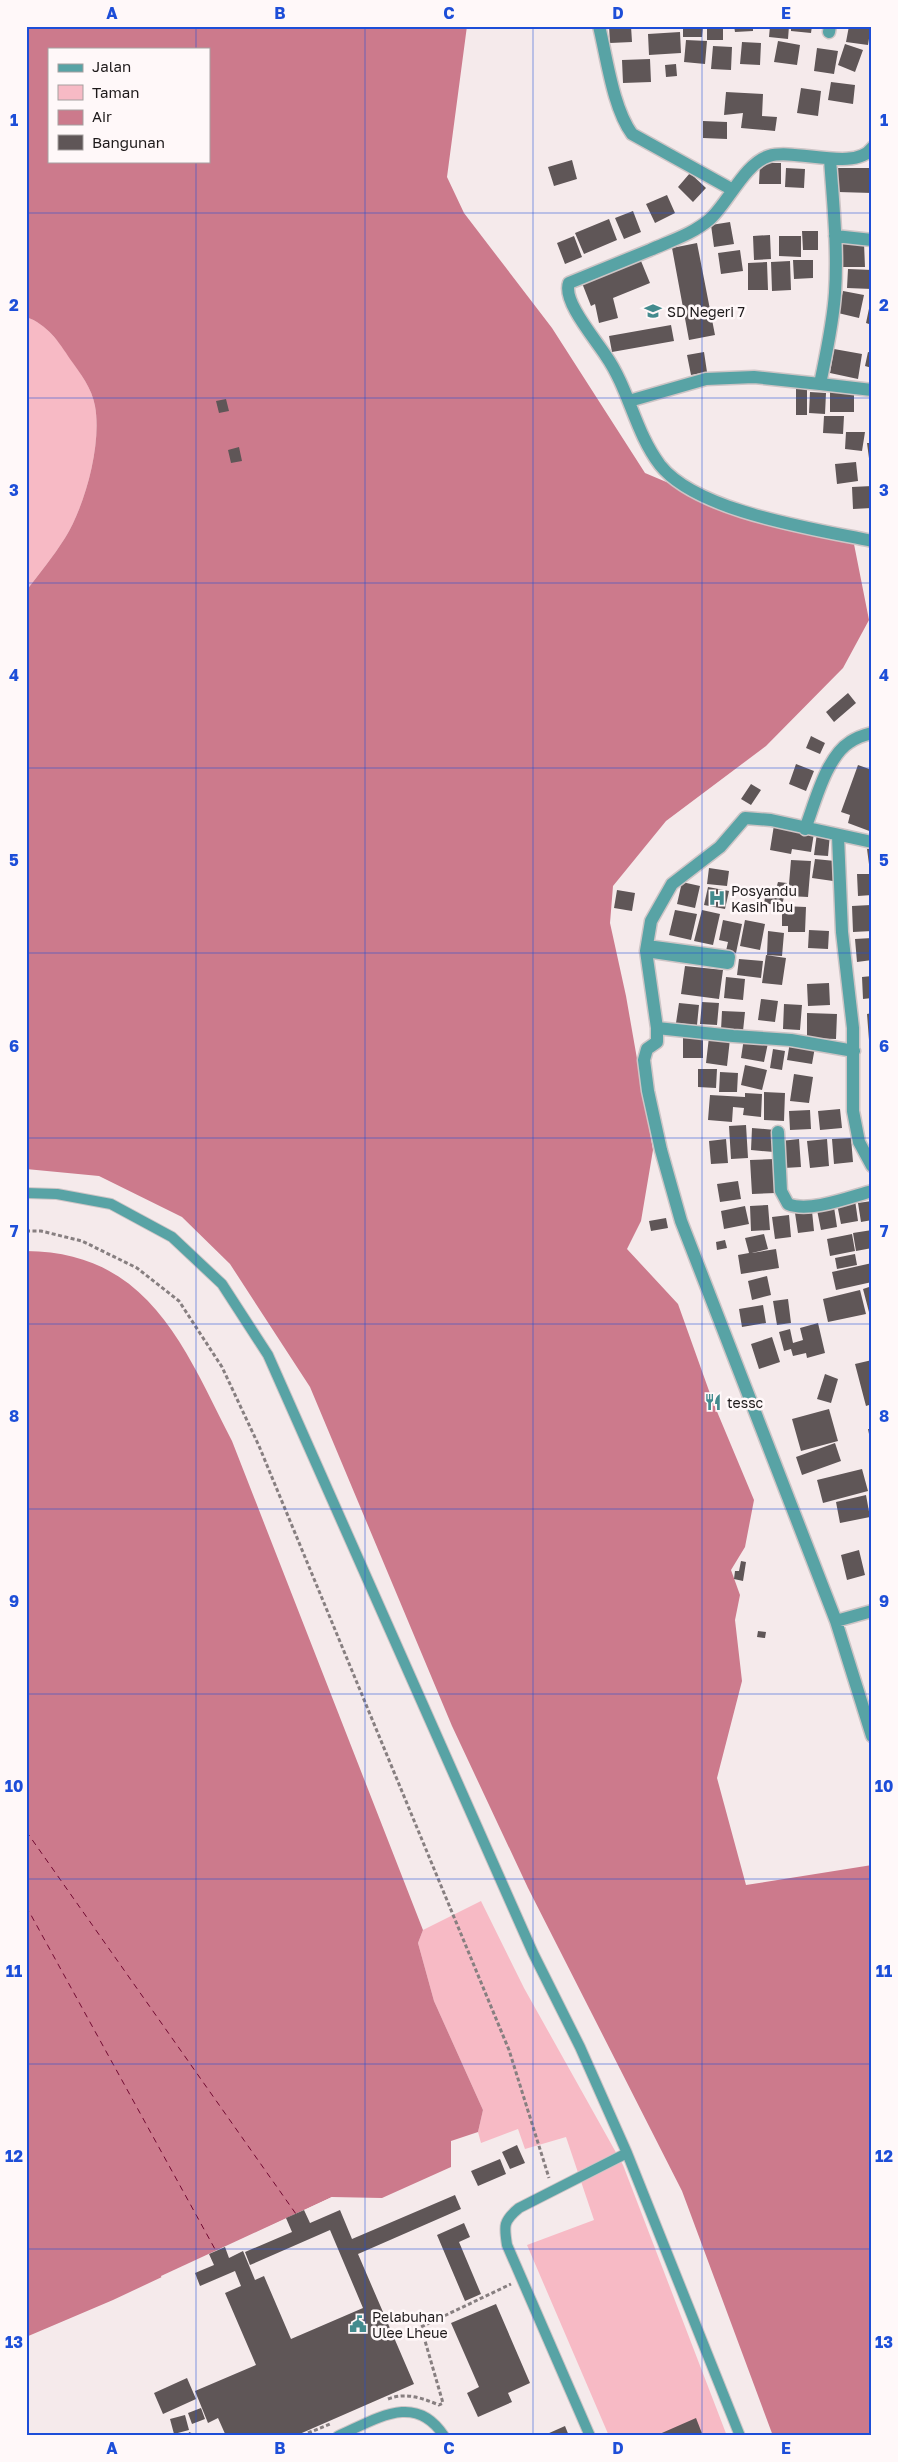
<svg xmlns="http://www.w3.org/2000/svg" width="898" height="2462" viewBox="0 0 898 2462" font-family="'Golos Text',sans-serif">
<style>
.green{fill:#f7bac5}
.water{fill:#cc7a8c;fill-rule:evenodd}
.pier{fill:#f5eaeb}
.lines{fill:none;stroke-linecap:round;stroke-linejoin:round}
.ferry{stroke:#710a32;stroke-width:1;stroke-dasharray:6 5;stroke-linecap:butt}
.building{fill:#5f5657}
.service-casing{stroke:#cec5c6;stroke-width:12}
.minor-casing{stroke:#cec5c6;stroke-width:15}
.path{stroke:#877f80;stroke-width:3;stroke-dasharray:4 2.5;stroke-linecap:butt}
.service{stroke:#58a3a5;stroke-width:10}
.minor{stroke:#58a3a5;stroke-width:12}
.grid{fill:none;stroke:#1d4ed8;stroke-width:1;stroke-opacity:0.55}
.labels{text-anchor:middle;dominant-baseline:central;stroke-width:5;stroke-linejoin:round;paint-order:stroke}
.poi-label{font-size:14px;fill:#1e1a1b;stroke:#fff8f9;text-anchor:start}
.neatline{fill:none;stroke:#1d4ed8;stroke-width:2}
.grid-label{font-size:16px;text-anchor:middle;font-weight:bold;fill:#1d4ed8}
</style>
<rect width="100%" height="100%" fill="#f5eaeb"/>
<!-- green -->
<path class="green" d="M26 317C47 324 59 342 70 358 80 373 92 388 95 406 102 444 85 506 65 538 53 557 39 574 26 591Z
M481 1901 524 1988 623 2165 727 2436H609L527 2245 594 2220 566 2137 525 2149 518 2129 481 2143 478 2132 483 2110 434 2001 418 1943 423 1930Z"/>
<!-- water -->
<path class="water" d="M26 26H467L447 177 464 213 552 328 645 473 754 519 853 539 869 620 843 668 766 746 666 821 613 886 610 923 626 996 653 1150 641 1221 627 1249 678 1304 713 1402 754 1500 745 1547 731 1570 740 1595 735 1620 742 1681 717 1778 746 1885 872 1865V2436H773L682 2191 528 1888 452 1726 310 1387 230 1264 182 1217 99 1176 26 1169V591C39 574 53 557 65 538 85 506 102 444 95 406 92 388 80 373 70 359 59 342 47 324 26 317ZM49 49H209V161H49Z
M26 1251C149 1252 184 1347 232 1441L423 1930 418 1943 434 2001 483 2110 478 2132 451 2141V2167L382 2198 332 2197 113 2300 26 2337Z"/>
<!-- pier -->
<path class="pier" d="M332 2197 333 2199 162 2279 161 2276Z"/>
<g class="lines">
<!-- ferry -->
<path class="ferry" d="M26 1831 296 2214
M26 1906 216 2251"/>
</g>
<!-- building -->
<path class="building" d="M609 26H631L632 42 610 43Z
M647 26H668V28H647Z
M683 26H703L702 37H683Z
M707 26H723V40H707Z
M734 26H753V31L735 32Z
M770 26H789L788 39 769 37Z
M791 26H812L811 33 791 31Z
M849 26H871L868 45 846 42Z
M680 32 681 53 649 55 648 34Z
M686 40 707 41 705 64 684 62Z
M778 41 800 45 797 65 774 62Z
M742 42 761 43 760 65 740 64Z
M845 44 863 50 855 72 838 65Z
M713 46 732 47 731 70 711 69Z
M817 48 838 51 834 74 814 71Z
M650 59 651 82 623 83 622 60Z
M676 64 677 76 666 77 665 65Z
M831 82 855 85 853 104 828 100Z
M801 88 821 91 818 116 797 113Z
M726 92 763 94 762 116 777 117 775 131 741 128 743 113 724 115Z
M703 121 727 122V139L703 138Z
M572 160 577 179 554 186 548 167Z
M760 163H781V184H759Z
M786 168 805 169 804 188 785 187Z
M838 168H872V193L838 192Z
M690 173 706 188 693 202 678 187Z
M667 195 675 213 655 223 646 204Z
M633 211 641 232 624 239 615 218Z
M609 219 617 240 584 254 575 233Z
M730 222 734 244 714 247 711 225Z
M802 231H818V250H803Z
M770 235 771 259 754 260 753 236Z
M574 236 582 257 565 264 557 243Z
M779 236H801V257L779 256Z
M697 243 715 335 689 340 672 248Z
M843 243H864L865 267H843Z
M740 250 743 271 721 274 718 253Z
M793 260H813V278L794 279Z
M641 261 650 283 613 298 618 318 599 323 595 304 591 306 582 283Z
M790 261 791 290 772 291 771 262Z
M767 262 768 290H748V263Z
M848 269 872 270V289L847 288Z
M843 291 864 295 859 318 838 313Z
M871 299H872V325L866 323Z
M671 325 674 341 612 352 609 336Z
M834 349 862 354 858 379 830 373Z
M704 352 707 372 691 375 687 355Z
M868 352 872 353V368L865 366Z
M796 388H807V415H796Z
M830 389H854V412H830Z
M810 392 826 393 825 414 809 413Z
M226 399 229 411 219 413 216 401Z
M824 416H844L843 434 823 433Z
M846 432H865L862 451 845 449Z
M867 443H872V466H870Z
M239 447 242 461 231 463 228 450Z
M856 462 858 481 837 484 835 464Z
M872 486V508L853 509 852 487Z
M848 693 856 703 834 722 826 712Z
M811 736 825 743 820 754 806 748Z
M796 764 814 771 806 791 789 784Z
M858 765 872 770V832L848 823 850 815 841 812Z
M751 784 761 790 751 805 741 799Z
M774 825 814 833 811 852 792 849 791 854 770 850Z
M817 833 830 834 828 856 814 855Z
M867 849H872V872H870Z
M815 859 835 861 833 881 812 878Z
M791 860 811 861 808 897 788 896Z
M709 868 729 871 727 886 707 884Z
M857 874H872V895L858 896Z
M682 882 700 886 695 908 677 904Z
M778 882 787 883 782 906 764 903 767 887 776 889Z
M708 887 729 891 725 909 704 905Z
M617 890 635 893 632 911 614 908Z
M871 905 872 931 853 932 852 906Z
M782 906 806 907 805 932H788V926H782Z
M675 910 697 914 691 940 669 935Z
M702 910 720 914 713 945 694 941Z
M723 920 742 924 736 953 726 951 728 942 719 940Z
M745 920 765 924 760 950 740 946Z
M809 930 829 931 828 949 808 948Z
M768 931 784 933 782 956 767 955Z
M872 938V960L857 962 855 939Z
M766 955 786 958 782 985 762 983Z
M739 959 763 961 761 978 737 975Z
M685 966 723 970 719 999 681 994Z
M872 976V998L863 999 862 977Z
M726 977 745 979 743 1000 724 998Z
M829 983 830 1005 808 1006 807 984Z
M761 999 778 1001 775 1022 758 1020Z
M702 1002 719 1003 717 1025 700 1024Z
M679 1003 699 1005 697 1025 676 1023Z
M784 1004 802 1005 800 1030 783 1029Z
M722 1011 745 1012 743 1031 721 1030Z
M807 1013 837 1014 836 1039 807 1038Z
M872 1013V1053H870L867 1014Z
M709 1037 730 1039 727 1066 706 1063Z
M683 1038H703V1058H683Z
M744 1038 768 1043 764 1062 741 1058Z
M790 1042 815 1047 812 1064 787 1060Z
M773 1049 785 1051 782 1070 770 1068Z
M745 1065 767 1070 762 1090 741 1085Z
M698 1069H717L716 1088 698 1087Z
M720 1072 738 1073 737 1092H719Z
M794 1074 813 1077 809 1103 790 1101Z
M764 1092 785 1093 784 1121 764 1120Z
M745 1093 762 1094 761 1117 743 1115 744 1108 733 1107 732 1122 708 1120 710 1095 745 1097Z
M840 1109 842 1128 820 1130 818 1111Z
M810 1110 811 1129 790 1130 789 1111Z
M746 1125 748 1158 731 1159 729 1126Z
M752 1128 775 1130 774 1152 751 1150Z
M851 1138 853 1162 834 1164 832 1139Z
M726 1139 728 1163 711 1164 709 1141Z
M799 1139 801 1167 784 1168 781 1141Z
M827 1139 829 1166 810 1168 807 1141Z
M774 1159 776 1193 752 1194 750 1160Z
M738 1181 741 1199 720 1202 717 1184Z
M855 1200 858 1221 841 1224 837 1204Z
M872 1201V1220L861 1222 858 1203Z
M768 1205 770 1230 751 1231 750 1206Z
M745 1206 749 1224 724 1229 721 1211Z
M834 1207 837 1227 821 1230 817 1210Z
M812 1211 814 1231 798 1233 795 1213Z
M789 1215 791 1237 775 1239 772 1217Z
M666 1218 668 1228 651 1231 649 1221Z
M872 1230V1248L856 1251 853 1233Z
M764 1234 768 1249 752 1253 776 1249 779 1268 741 1274 738 1255 749 1253 745 1238Z
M852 1234 855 1251 830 1256 827 1239Z
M725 1240 727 1248 717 1250 716 1242Z
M855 1254 857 1265 837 1269 835 1258Z
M872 1263V1282L836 1290 832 1272Z
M767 1276 771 1295 752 1300 748 1281Z
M872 1286V1312H869L863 1289Z
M860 1290 866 1314 828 1322 823 1299Z
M788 1299 791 1323 777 1325 773 1301Z
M763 1305 766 1323 742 1327 739 1309Z
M818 1323 825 1353 807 1358 806 1353 793 1356 791 1349 784 1351 779 1332 790 1329 793 1343 803 1340 800 1328Z
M772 1337 780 1362 759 1369 751 1344Z
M872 1360V1404L866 1406 855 1364Z
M825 1374 838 1379 831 1403 817 1399Z
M829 1409 838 1441 801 1451 792 1419Z
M868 1429H872V1444H871Z
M835 1443 841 1461 802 1475 796 1457Z
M862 1469 868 1491 823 1503 817 1480Z
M866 1495 870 1517 840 1523 836 1502Z
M859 1550 865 1575 847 1580 841 1555Z
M741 1561 746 1562 743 1581 734 1579 735 1571H739Z
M758 1631 766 1632 765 1638 757 1637Z
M517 2145 525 2163 510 2169 502 2152Z
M500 2159 506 2174 478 2186 471 2171Z
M455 2195 461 2209 358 2254 414 2384 295 2436H226L218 2418 208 2423 195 2391 256 2365 225 2293 241 2286 235 2271 200 2286 195 2273 214 2265 209 2254 225 2247 229 2258 243 2251 255 2280 264 2276 291 2339 363 2308 330 2230 250 2265 245 2252 292 2232 286 2218 304 2210 310 2223 340 2210 352 2239Z
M464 2223 470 2237 459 2242 481 2294 465 2301 437 2235Z
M496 2304 530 2383 508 2393 512 2402 478 2417 467 2393 479 2387 451 2323Z
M187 2378 196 2399 163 2414 154 2393Z
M201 2408 205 2419 192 2424 188 2413Z
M185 2415 189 2430 174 2434 170 2419Z
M696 2418 703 2436H655Z
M565 2426 569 2436H548L547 2434Z
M189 2432 199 2436H188Z"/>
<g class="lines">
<!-- service casing -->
<g class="service-casing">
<path id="service" d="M26 1193 57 1194 111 1204 172 1237 222 1284 268 1355 533 1953 580 2047 627 2153 740 2436
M338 2436C375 2420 415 2391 444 2436
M590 2436 507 2245C504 2226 503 2221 519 2208L627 2153"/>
</g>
<!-- minor casing -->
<g class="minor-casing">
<path id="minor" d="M599 26C607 59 613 108 632 134L733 190
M829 32 830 26
M872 148C855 172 795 148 769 156 745 163 728 203 710 219 693 234 670 241 650 250 623 261 596 272 569 283 562 301 596 340 606 356 629 389 635 432 660 465 697 512 815 529 872 541
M830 159C833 203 838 248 835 293 833 324 826 354 820 384L872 390
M835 236 872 240
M629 401 706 379 754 377 820 384
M805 829C815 803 826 757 850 742 856 738 864 735 872 733
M838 836 842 932 853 1028V1111L859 1142 872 1166
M872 842 771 820 745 818 720 847 672 884 651 921 646 951 657 1028V1042L647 1049 644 1060 648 1091 661 1150 681 1221 836 1621 872 1736
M647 946 729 957 728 963 646 951Z
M657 1028 733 1036 791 1040 854 1051
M778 1132 781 1191 788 1204C809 1213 850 1197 872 1191
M836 1621 872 1611"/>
</g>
<!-- path -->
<path class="path" d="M26 1231H41L82 1241 137 1268 179 1301 222 1367 259 1446 509 2050 549 2178
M388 2399C406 2392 422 2398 439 2405L443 2403 421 2327 511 2284
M308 2433 330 2424"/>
<!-- service -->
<use href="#service" class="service"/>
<!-- minor -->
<use href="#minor" class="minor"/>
</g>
<!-- grid -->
<path class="grid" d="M196 26V49M365 26V2436M533 26V2436M702 26V2436M196 161V2436M26 213H872M26 398H872M26 583H872M26 768H872M26 953H872M26 1138H872M26 1324H872M26 1509H872M26 1694H872M26 1879H872M26 2064H872M26 2249H872"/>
<!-- icons -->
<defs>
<g id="school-bare" transform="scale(1.35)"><path d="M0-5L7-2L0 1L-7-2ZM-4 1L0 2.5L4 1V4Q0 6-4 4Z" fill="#438b8e" stroke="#fff8f9" stroke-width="2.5" paint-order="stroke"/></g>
<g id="hospital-bare" transform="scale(1.35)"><path d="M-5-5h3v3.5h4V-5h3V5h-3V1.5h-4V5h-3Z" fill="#438b8e" stroke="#fff8f9" stroke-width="2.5" paint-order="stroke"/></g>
<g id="restaurant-bare" transform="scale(1.35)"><path d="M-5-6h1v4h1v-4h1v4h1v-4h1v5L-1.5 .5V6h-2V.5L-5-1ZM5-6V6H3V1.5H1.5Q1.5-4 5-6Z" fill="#438b8e" stroke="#fff8f9" stroke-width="2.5" paint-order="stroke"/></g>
<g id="civic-bare" transform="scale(1.35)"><path d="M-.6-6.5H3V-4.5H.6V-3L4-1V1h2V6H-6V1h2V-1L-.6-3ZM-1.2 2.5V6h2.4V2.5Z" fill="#438b8e" stroke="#fff8f9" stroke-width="2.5" paint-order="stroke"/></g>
</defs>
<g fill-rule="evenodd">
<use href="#school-bare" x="653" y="311"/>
<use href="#hospital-bare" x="717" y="898"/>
<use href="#restaurant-bare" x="713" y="1402"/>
<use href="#civic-bare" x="358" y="2324"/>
</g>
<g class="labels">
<!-- poi labels -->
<g class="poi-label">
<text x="667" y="311">SD Negeri 7</text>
<text x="731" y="890">Posyandu<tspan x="731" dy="16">Kasih Ibu</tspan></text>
<text x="727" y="1402">tessc</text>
<text x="372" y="2316">Pelabuhan<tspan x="372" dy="16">Ulee Lheue</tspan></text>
</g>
</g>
<!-- border -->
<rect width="898" height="2462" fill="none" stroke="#fff8f9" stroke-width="55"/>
<!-- legend -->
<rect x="48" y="48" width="162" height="115" fill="#fff8f9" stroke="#a59fa0"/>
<rect x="58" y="64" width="25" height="8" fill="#58a3a5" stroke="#a59fa0"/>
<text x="92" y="72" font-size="15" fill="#1e1a1b">Jalan</text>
<rect x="58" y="85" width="25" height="15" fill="#f7bac5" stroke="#a59fa0"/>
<text x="92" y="98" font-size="15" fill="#1e1a1b">Taman</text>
<rect x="58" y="110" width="25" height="15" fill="#cc7a8c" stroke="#a59fa0"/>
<text x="92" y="122" font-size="15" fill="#1e1a1b">Air</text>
<rect x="58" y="135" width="25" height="15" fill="#5f5657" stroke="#a59fa0"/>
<text x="92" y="148" font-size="15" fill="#1e1a1b">Bangunan</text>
<rect x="28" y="28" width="842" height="2406" class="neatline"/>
<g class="grid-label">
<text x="112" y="19">A</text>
<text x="280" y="19">B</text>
<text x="449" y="19">C</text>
<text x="618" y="19">D</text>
<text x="786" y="19">E</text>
<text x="14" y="126">1</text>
<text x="884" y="126">1</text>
<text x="14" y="311">2</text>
<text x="884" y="311">2</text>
<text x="14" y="496">3</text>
<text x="884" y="496">3</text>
<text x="14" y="681">4</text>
<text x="884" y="681">4</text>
<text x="14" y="866">5</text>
<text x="884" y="866">5</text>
<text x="14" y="1052">6</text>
<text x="884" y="1052">6</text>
<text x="14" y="1237">7</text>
<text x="884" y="1237">7</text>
<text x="14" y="1422">8</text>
<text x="884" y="1422">8</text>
<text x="14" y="1607">9</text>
<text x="884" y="1607">9</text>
<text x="14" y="1792">10</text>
<text x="884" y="1792">10</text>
<text x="14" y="1977">11</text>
<text x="884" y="1977">11</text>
<text x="14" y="2162">12</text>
<text x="884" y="2162">12</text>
<text x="14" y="2348">13</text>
<text x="884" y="2348">13</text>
<text x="112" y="2454">A</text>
<text x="280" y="2454">B</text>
<text x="449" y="2454">C</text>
<text x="618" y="2454">D</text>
<text x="786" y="2454">E</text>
</g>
</svg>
